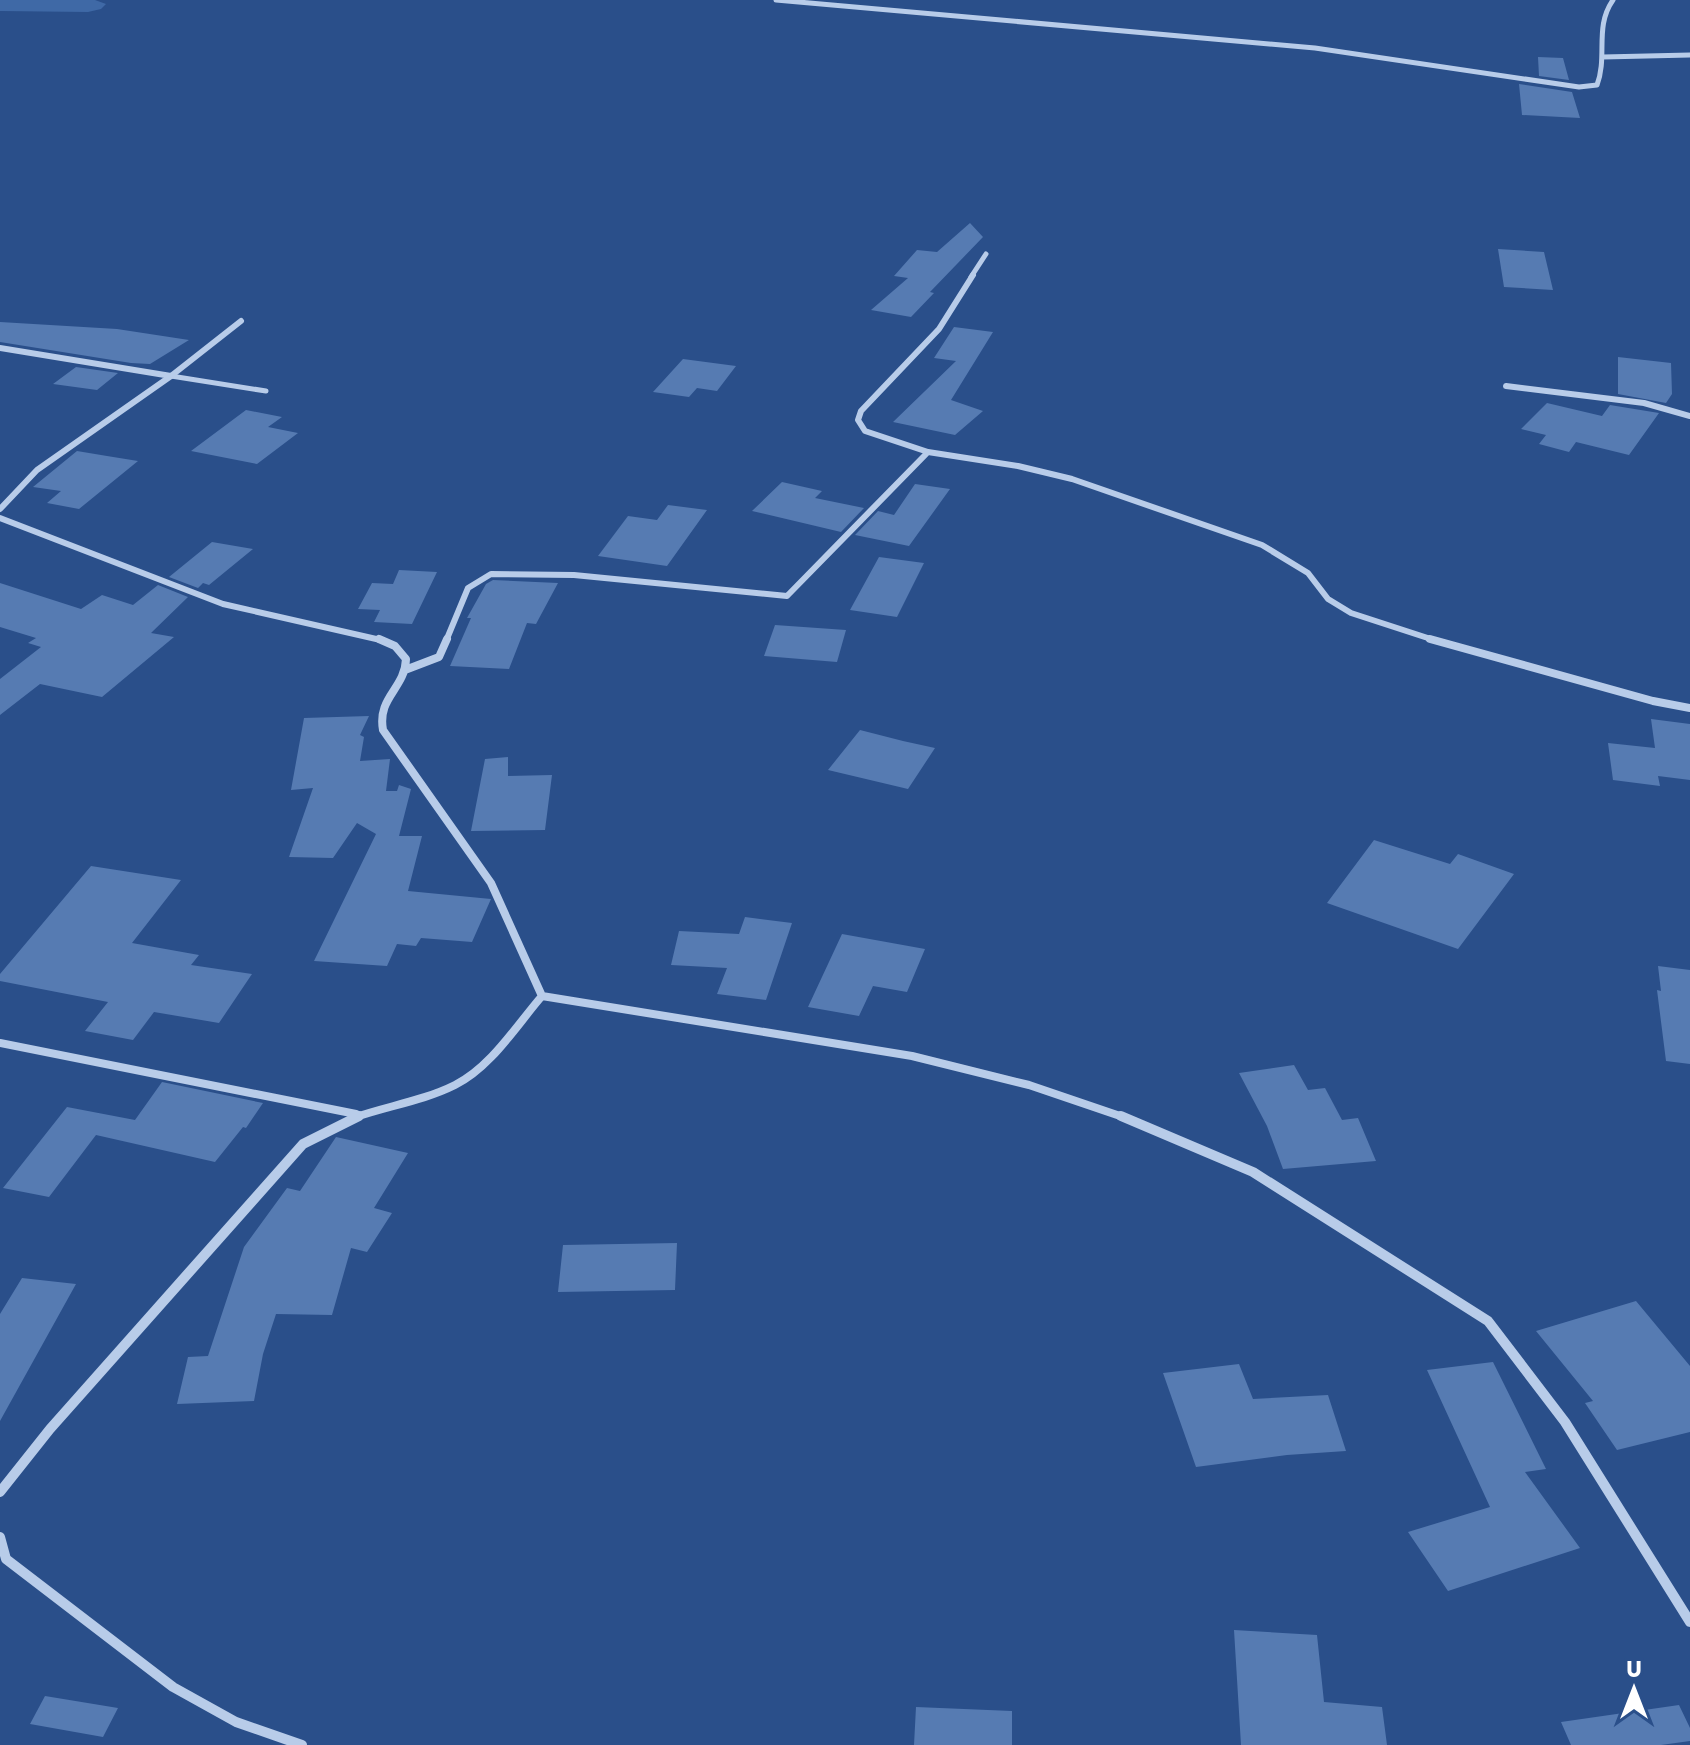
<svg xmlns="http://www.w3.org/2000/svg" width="1690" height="1745" viewBox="0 0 1690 1745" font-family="Poppins,sans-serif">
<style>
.green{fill:#3f69a6}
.building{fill:#567bb2}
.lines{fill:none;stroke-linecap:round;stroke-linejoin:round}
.service{stroke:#b8cce9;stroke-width:5}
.minor-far3{stroke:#b8cce9;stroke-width:5}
.minor-far2{stroke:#b8cce9;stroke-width:6}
.minor-far1{stroke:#b8cce9;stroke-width:8}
.minor{stroke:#b8cce9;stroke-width:10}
</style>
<rect width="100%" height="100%" fill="#2a4f8a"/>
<!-- green -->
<path class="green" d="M0 0H95L106 4 101 9 88 12 0 11Z"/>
<!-- building -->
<path class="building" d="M1538 57 1563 58 1569 80 1539 76Z
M1519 84 1572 92 1580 118 1522 115Z
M970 223 983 237 930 292 934 293 911 317 871 310 908 278 894 276 917 250 937 252Z
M1498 249 1544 252 1553 290 1504 287Z
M0 322 117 329 189 340 150 364 131 363 0 342Z
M954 327 993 332 951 400 983 411 955 435 893 422 956 361 934 358Z
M1618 357 1671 363 1672 394 1666 403 1618 394Z
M683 359 736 366 717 391 697 388 689 397 653 392Z
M76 367 118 373 97 390 53 384Z
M1547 403 1602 416 1610 405 1659 413 1629 455 1576 442 1569 452 1539 444 1546 435 1521 429Z
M246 410 282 417 268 427 298 433 257 464 191 451Z
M77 451 107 456 138 461 79 509 47 503 61 491 33 487Z
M782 482 822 491 815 498 864 508 841 532 752 511Z
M915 484 950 489 909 546 855 535 878 511 894 515Z
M668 505 707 510 667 566 598 556 628 516 657 520Z
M212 542 253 549 209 585 203 583 198 588 169 577Z
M879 557 924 563 897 617 850 610Z
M399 570 437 572 412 624 374 622 380 610 358 609 372 583 393 584Z
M493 580 558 583 536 624 527 623 509 669 450 666 471 618H467L486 584Z
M0 583 81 609 102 595 133 605 158 585 188 597 151 633 174 637 102 697 40 684 0 715V679L41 647 28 643 36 638 0 627Z
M775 625 846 630 837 662 764 656Z
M369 716 360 735 364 737 360 761 390 759 386 791H397L399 785 411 789 399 836H422L408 891 491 899 472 942 421 938 416 946 397 944 387 966 314 961 376 834 357 823 333 858 289 857 313 788 291 790 304 718Z
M1651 719 1690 724V780L1658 776 1660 786 1613 780 1608 743 1655 748Z
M860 730 903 741 935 748 908 789 828 770Z
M508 757V776L552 775 545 830 471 831 485 759Z
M1374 840 1450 864 1458 854 1514 874 1458 949 1327 903Z
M91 866 181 880 132 943 199 955 191 965 252 974 219 1023 154 1012 133 1040 85 1031 108 1002 0 981V974Z
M745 917 792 923 766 1000 717 994 727 968 671 965 679 931 739 934Z
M842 934 925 949 907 992 873 986 859 1016 808 1007Z
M1658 966 1690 970V1064L1666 1061 1657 990 1661 991Z
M1294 1065 1308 1090 1325 1088 1342 1120 1358 1118 1376 1161 1283 1169 1267 1126 1239 1073Z
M162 1082 263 1103 246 1128 243 1127 215 1162 96 1135 49 1197 3 1188 67 1107 135 1120Z
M336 1137 408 1153 374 1208 392 1213 367 1252 351 1248 332 1315 276 1314 263 1354 254 1401 177 1404 188 1357 208 1356 244 1247 287 1188 300 1191Z
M677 1243 675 1290 558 1292 563 1245Z
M22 1278 76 1284 0 1421V1314Z
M1636 1301 1690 1366V1432L1617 1450 1585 1403 1593 1401 1536 1331Z
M1493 1362 1546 1469 1525 1472 1580 1548 1448 1591 1408 1532 1490 1507 1427 1370Z
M1239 1364 1253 1399 1328 1395 1346 1451 1287 1455 1196 1467 1163 1373Z
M1234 1630 1317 1635 1324 1702 1382 1707 1387 1745H1241Z
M45 1696 118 1708 103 1737 30 1724Z
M1679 1705 1690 1728V1741L1661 1745H1571L1561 1722Z
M916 1707 1012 1711V1745H914Z"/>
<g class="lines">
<!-- service -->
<path class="service" d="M171 376 266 391"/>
<!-- minor-far3 -->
<path class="minor-far3" d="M776 0 1315 48 1579 87 1597 85C1608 56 1594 27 1613 0
M1603 57 1690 55
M971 277 986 254"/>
<!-- minor-far2 -->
<path class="minor-far2" d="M0 348 171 376
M1506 386 1644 403 1690 416
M928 452 865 431 858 420 861 411 939 329 973 275
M0 509 37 470 171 376 241 321
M0 518 223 604 385 641
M446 641 468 588 491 574 574 575 787 596 928 452 1018 466 1072 479 1262 545 1308 573 1328 599 1351 613 1437 641"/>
<!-- minor-far1 -->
<path class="minor-far1" d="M379 639 395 646 406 659C405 689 377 697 383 730L491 883 542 996
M1430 639 1653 701 1690 708
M405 670 439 657 447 639
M542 996 912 1056 1029 1085 1126 1118
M0 1043 356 1114
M353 1118C387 1106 423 1101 455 1085 491 1067 516 1026 542 996"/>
<!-- minor -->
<path class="minor" d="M1121 1116 1253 1172 1488 1321 1565 1422 1690 1622
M0 1492 50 1429 303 1144 359 1116
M0 1537 6 1559 173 1687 236 1722 302 1745"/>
</g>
<!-- north arrow -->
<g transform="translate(1634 1689)" stroke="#2a4f8a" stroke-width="6" paint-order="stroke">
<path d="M0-6L14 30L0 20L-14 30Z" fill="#ffffff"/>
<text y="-12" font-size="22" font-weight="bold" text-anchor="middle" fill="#ffffff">U</text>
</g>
</svg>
